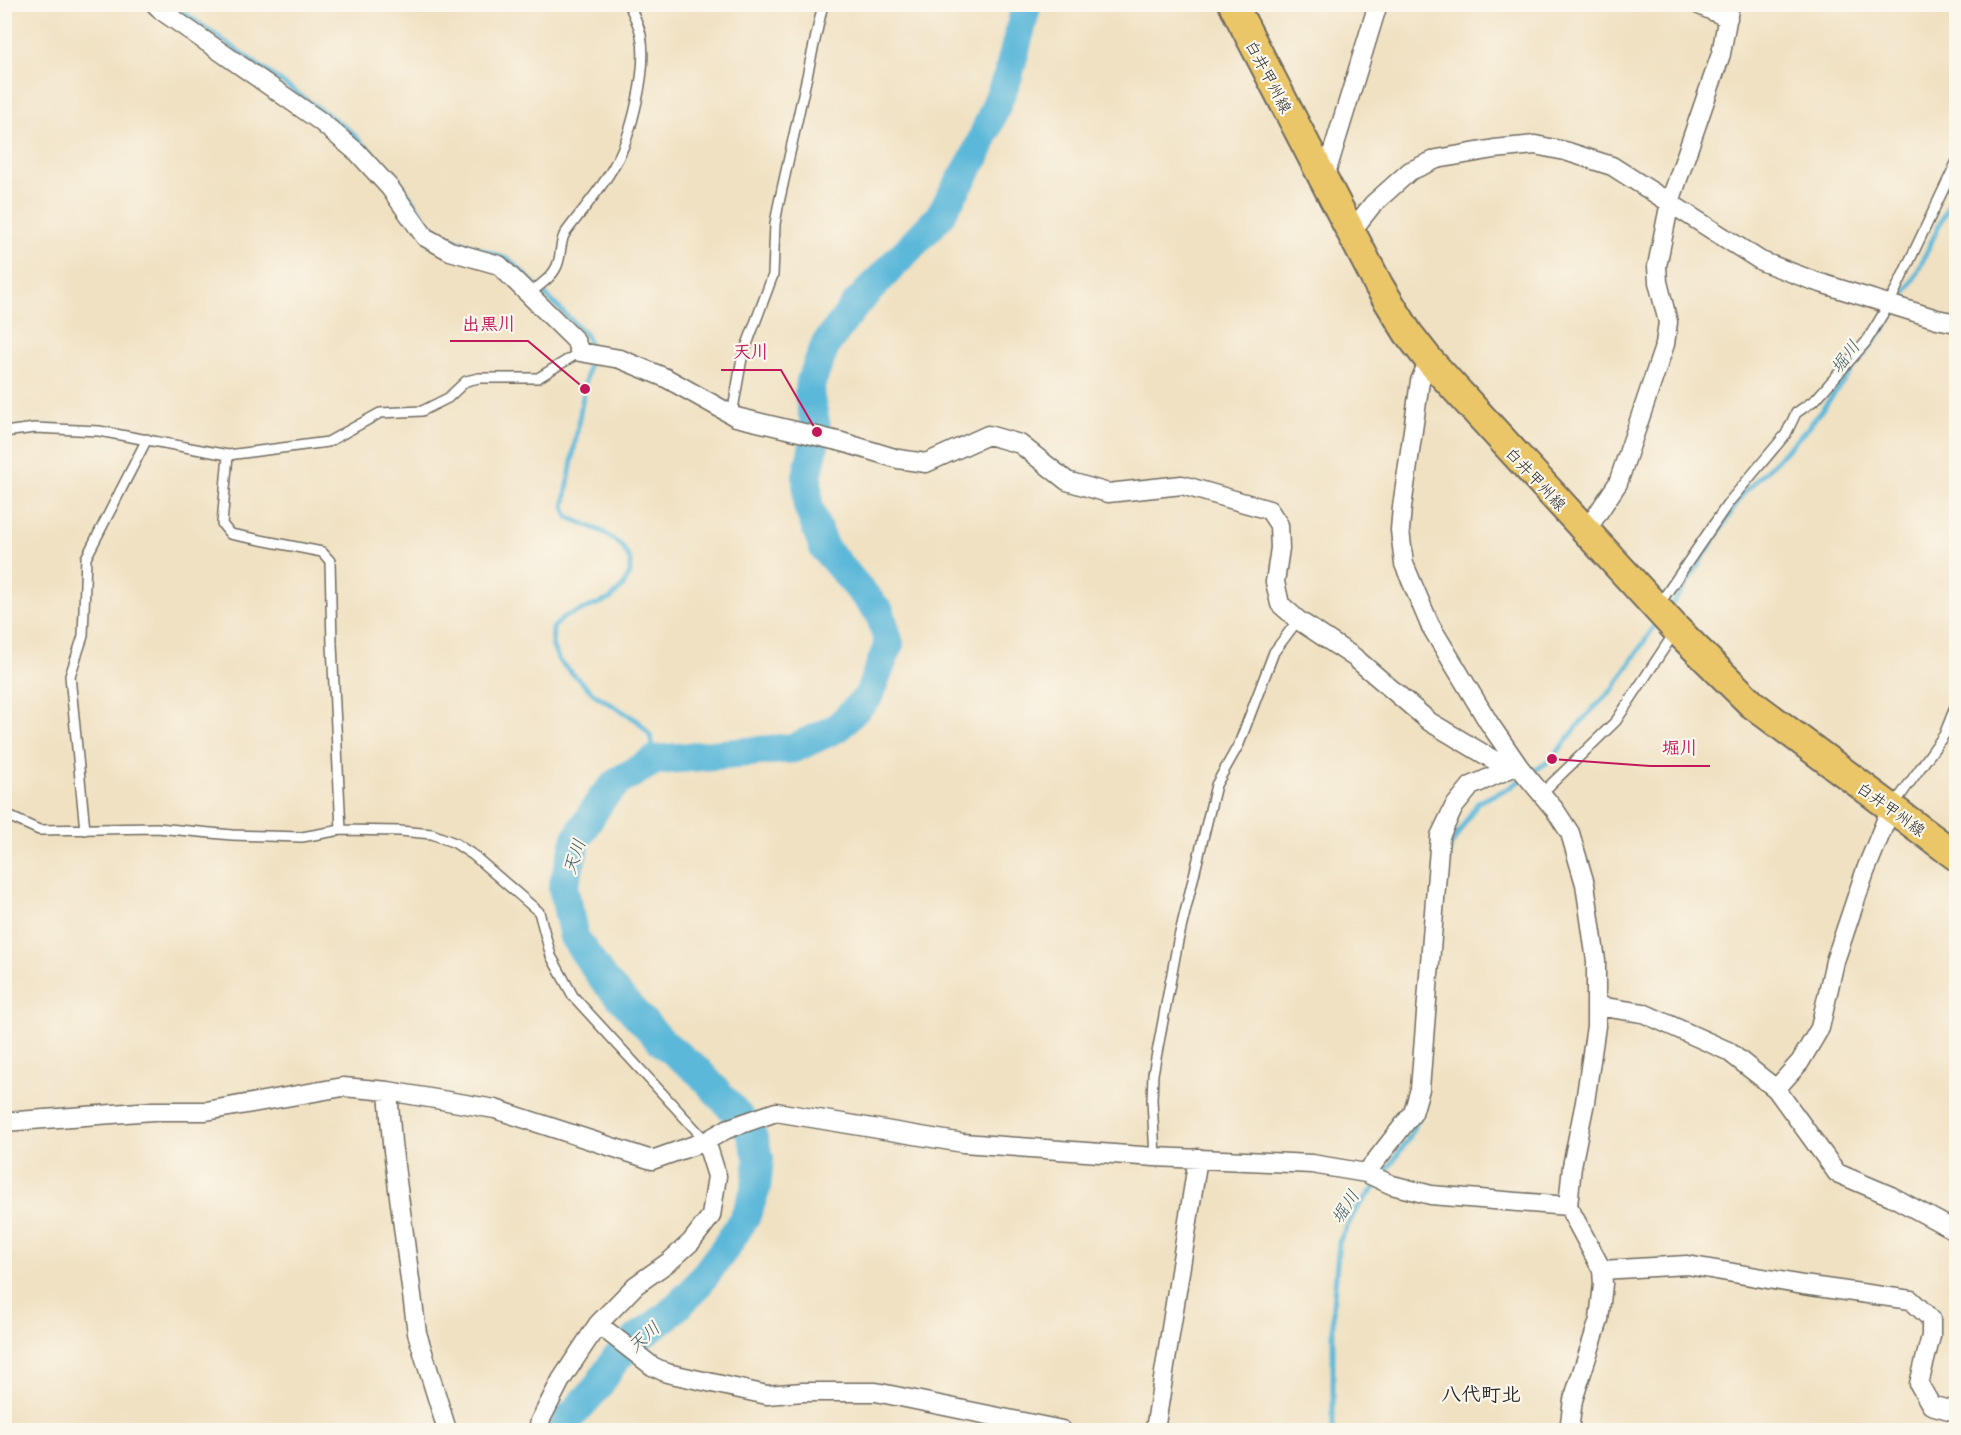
<svg xmlns="http://www.w3.org/2000/svg" width="1961" height="1435" viewBox="0 0 1961 1435" font-family="'Playpen Sans','Klee One',sans-serif">
<style>
.lines{fill:none;stroke-linecap:round;stroke-linejoin:round}
.stream{stroke:#5bb8d9;stroke-width:5}
.river{stroke:#5bb8d9;stroke-width:30}
.lane-casing{stroke:#706b60;stroke-width:12}
.street-casing{stroke:#706b60;stroke-width:21}
.primary-casing{stroke:#706b60;stroke-width:32}
.lane{stroke:#fff;stroke-width:9}
.street{stroke:#fff;stroke-width:18}
.primary{stroke:#ebc669;stroke-width:28}
.labels{text-anchor:middle;dominant-baseline:central;stroke-width:4.5;stroke-linejoin:round;paint-order:stroke}
.street-label{font-size:16px;fill:#2b2b2b;stroke:#fbf7ec}
.water-label{font-size:18px;font-style:italic;fill:#3c5c68;stroke:#fbf7ec}
.quarter-label{font-size:20px;font-weight:bold;fill:#2b2b2b;stroke:#fbf7ec}
.leader{fill:none;stroke:#c2185b;stroke-width:2}
.callout-dot{fill:#c2185b;stroke:#fbf7ec;stroke-width:2}
.callout-label{font-size:18px;text-anchor:middle;font-weight:bold;fill:#c2185b;stroke:#fbf7ec;stroke-width:4.5;stroke-linejoin:round;paint-order:stroke}
</style>
<rect width="100%" height="100%" fill="#fbf7ec"/>
<filter id="ink" filterUnits="userSpaceOnUse"><feTurbulence type="fractalNoise" baseFrequency=".0167" numOctaves="2"/><feDisplacementMap in="SourceGraphic" scale="12" xChannelSelector="R" yChannelSelector="G"/><feConvolveMatrix kernelMatrix="1 2 1 2 8 2 1 2 1" color-interpolation-filters="sRGB"/></filter>
<filter id="wash" filterUnits="userSpaceOnUse"><feTurbulence type="fractalNoise" baseFrequency=".008" numOctaves="4" result="noise"/><feDisplacementMap in="SourceGraphic" scale="24" xChannelSelector="R" yChannelSelector="G"/><feGaussianBlur stdDeviation="1.35" result="paint"/><feColorMatrix in="noise" values="0 0 0 0 0 0 0 0 0 0 0 0 0 0 0 0 0 1.4 0 .05"/><feComposite in="paint" operator="in"/></filter>
<g filter="url(#wash)">
<rect width="100%" height="100%" fill="#f0e1c2"/>
<g class="lines">
<!-- stream -->
<path class="stream" d="M172 4 349 130 397 178 425 219 437 233 510 260 586 335 591 350 564 507 568 517 603 532 622 546 630 560V573L623 586 610 599 564 617 553 628 552 645 559 661 594 694 638 721 650 735 655 760
M1899 303 1916 275 1956 189
M1669 608 1686 585 1742 495 1807 429 1885 327 1895 311
M1445 880 1450 847 1478 802 1509 788 1552 759 1585 717 1613 689 1657 622
M1383 1176 1410 1136 1419 1117
M1333 1430V1306L1339 1242 1356 1209 1378 1184"/>
<!-- river -->
<path class="river" d="M563 1430 570 1417 596 1389 615 1360 636 1339 665 1318 693 1291 726 1247 746 1215 756 1188 759 1159 751 1132 736 1113 699 1072 663 1043 603 979 574 937 563 887 577 838 602 798 619 781 655 760 794 748 837 728 868 697 889 644 880 613 824 548 808 506 807 477 817 432 809 394 811 382 826 344 856 304 939 217 975 157 1008 76 1027 4"/>
</g>
</g>
<g filter="url(#ink)">
<g class="lines">
<!-- lane casing -->
<g class="lane-casing">
<path id="lane" d="M528 295C538 286 554 277 558 263 561 254 560 245 564 235 580 212 602 189 615 164 632 135 648 68 641 35 639 25 633 14 629 4
M732 415 742 358 773 275 775 224 778 207 823 4
M4 432 35 428 99 431 228 455 328 442 380 413 422 411 448 398 466 381 479 378H538L580 352
M228 455 222 524 230 534 322 552 330 561 332 644 341 830
M1658 606 1729 502 1786 434 1796 413 1816 399 1866 342 1889 304 1956 163
M1542 793 1616 721 1675 632
M1893 806 1944 735 1956 705
M4 814 39 830 157 828 232 835 302 837 341 830 400 831 432 834 455 843 473 855 539 912 551 956 573 996 706 1141
M85 830 70 676 83 636 86 558 147 439
M1155 1157 1152 1100 1153 1074 1178 941 1216 785 1239 744 1274 652 1298 620"/>
</g>
<!-- street casing -->
<g class="street-casing">
<path id="street" d="M155 4 162 11 320 121 358 153 390 188 425 237 450 251 499 265 575 340 580 352 620 359 666 378 736 417 842 442 898 459 926 463 988 435 1020 444 1067 481 1108 493 1182 485 1269 510 1279 525 1280 548 1275 582 1280 604 1298 620 1354 657 1430 722 1509 769 1517 764
M1697 4 1728 18
M1324 180 1378 4
M1348 229 1358 223 1373 204 1410 171 1437 159 1494 149 1535 145 1565 151 1612 166 1761 261 1814 281 1937 319 1956 323
M1429 360 1420 381 1402 507 1400 530 1404 564 1430 625 1489 723 1520 768 1555 810 1570 833 1585 884 1596 961V1026L1585 1102 1572 1166 1568 1206 1602 1270 1603 1284 1599 1320 1573 1400 1569 1430
M1586 531 1618 483 1665 344 1668 322 1658 282 1657 266 1670 202 1721 54 1730 4
M1597 1006 1643 1013 1728 1051 1776 1089 1837 1173 1891 1196 1956 1231
M1776 1089 1800 1062 1820 1028 1835 961 1865 872 1891 808
M388 1091 392 1143 417 1333 447 1430
M4 1122 153 1111H206L343 1087 388 1091 495 1109 652 1160 706 1141 727 1129 776 1112 963 1143 1155 1157 1312 1164 1366 1173 1392 1185 1431 1195 1568 1206
M1366 1173 1413 1113 1420 1089 1440 836 1454 807 1471 786 1509 769
M1602 1270 1687 1265 1803 1285 1911 1300 1931 1319V1336L1919 1384 1931 1405 1956 1412
M598 1324 652 1366 667 1373 767 1395 803 1392H876L1062 1430
M538 1430 540 1421 561 1380 598 1324 636 1285 670 1261 691 1242 711 1216 717 1176 706 1141
M1155 1430 1198 1158"/>
</g>
<!-- primary casing -->
<g class="primary-casing">
<path id="primary" d="M1233 4 1379 286 1408 333 1429 360 1677 630 1752 704 1956 856"/>
</g>
<!-- lane -->
<use href="#lane" class="lane"/>
<!-- street -->
<use href="#street" class="street"/>
<!-- primary -->
<use href="#primary" class="primary"/>
</g>
</g>
<g class="labels">
<!-- street labels -->
<g class="street-label">
<text transform="translate(1270 76) rotate(62)">白井甲州線</text>
<text transform="translate(1537 478) rotate(47)">白井甲州線</text>
<text transform="translate(1892 808) rotate(36)">白井甲州線</text>
</g>
<!-- water labels -->
<g class="water-label">
<text transform="translate(1844 356) rotate(-53)">堀川</text>
<text transform="translate(573 856) rotate(-71)">天川</text>
<text transform="translate(1344 1206) rotate(-57)">堀川</text>
<text transform="translate(643 1336) rotate(-42)">天川</text>
</g>
<!-- quarter labels -->
<g class="quarter-label">
<text x="1481" y="1393">八代町北</text>
</g>
</g>
<!-- callouts -->
<path class="leader" d="M585 389L528 341H450M817 432L781 370H721M1552 759L1650 766H1710"/>
<g class="callout-dot">
<circle cx="585" cy="389" r="6"/>
<circle cx="817" cy="432" r="6"/>
<circle cx="1552" cy="759" r="6"/>
</g>
<g class="callout-label">
<text x="489" y="330">出黒川</text>
<text x="751" y="358">天川</text>
<text x="1680" y="754">堀川</text>
</g>
<!-- margin -->
<rect width="1961" height="1435" fill="none" stroke="#fbf7ec" stroke-width="24"/>
</svg>
